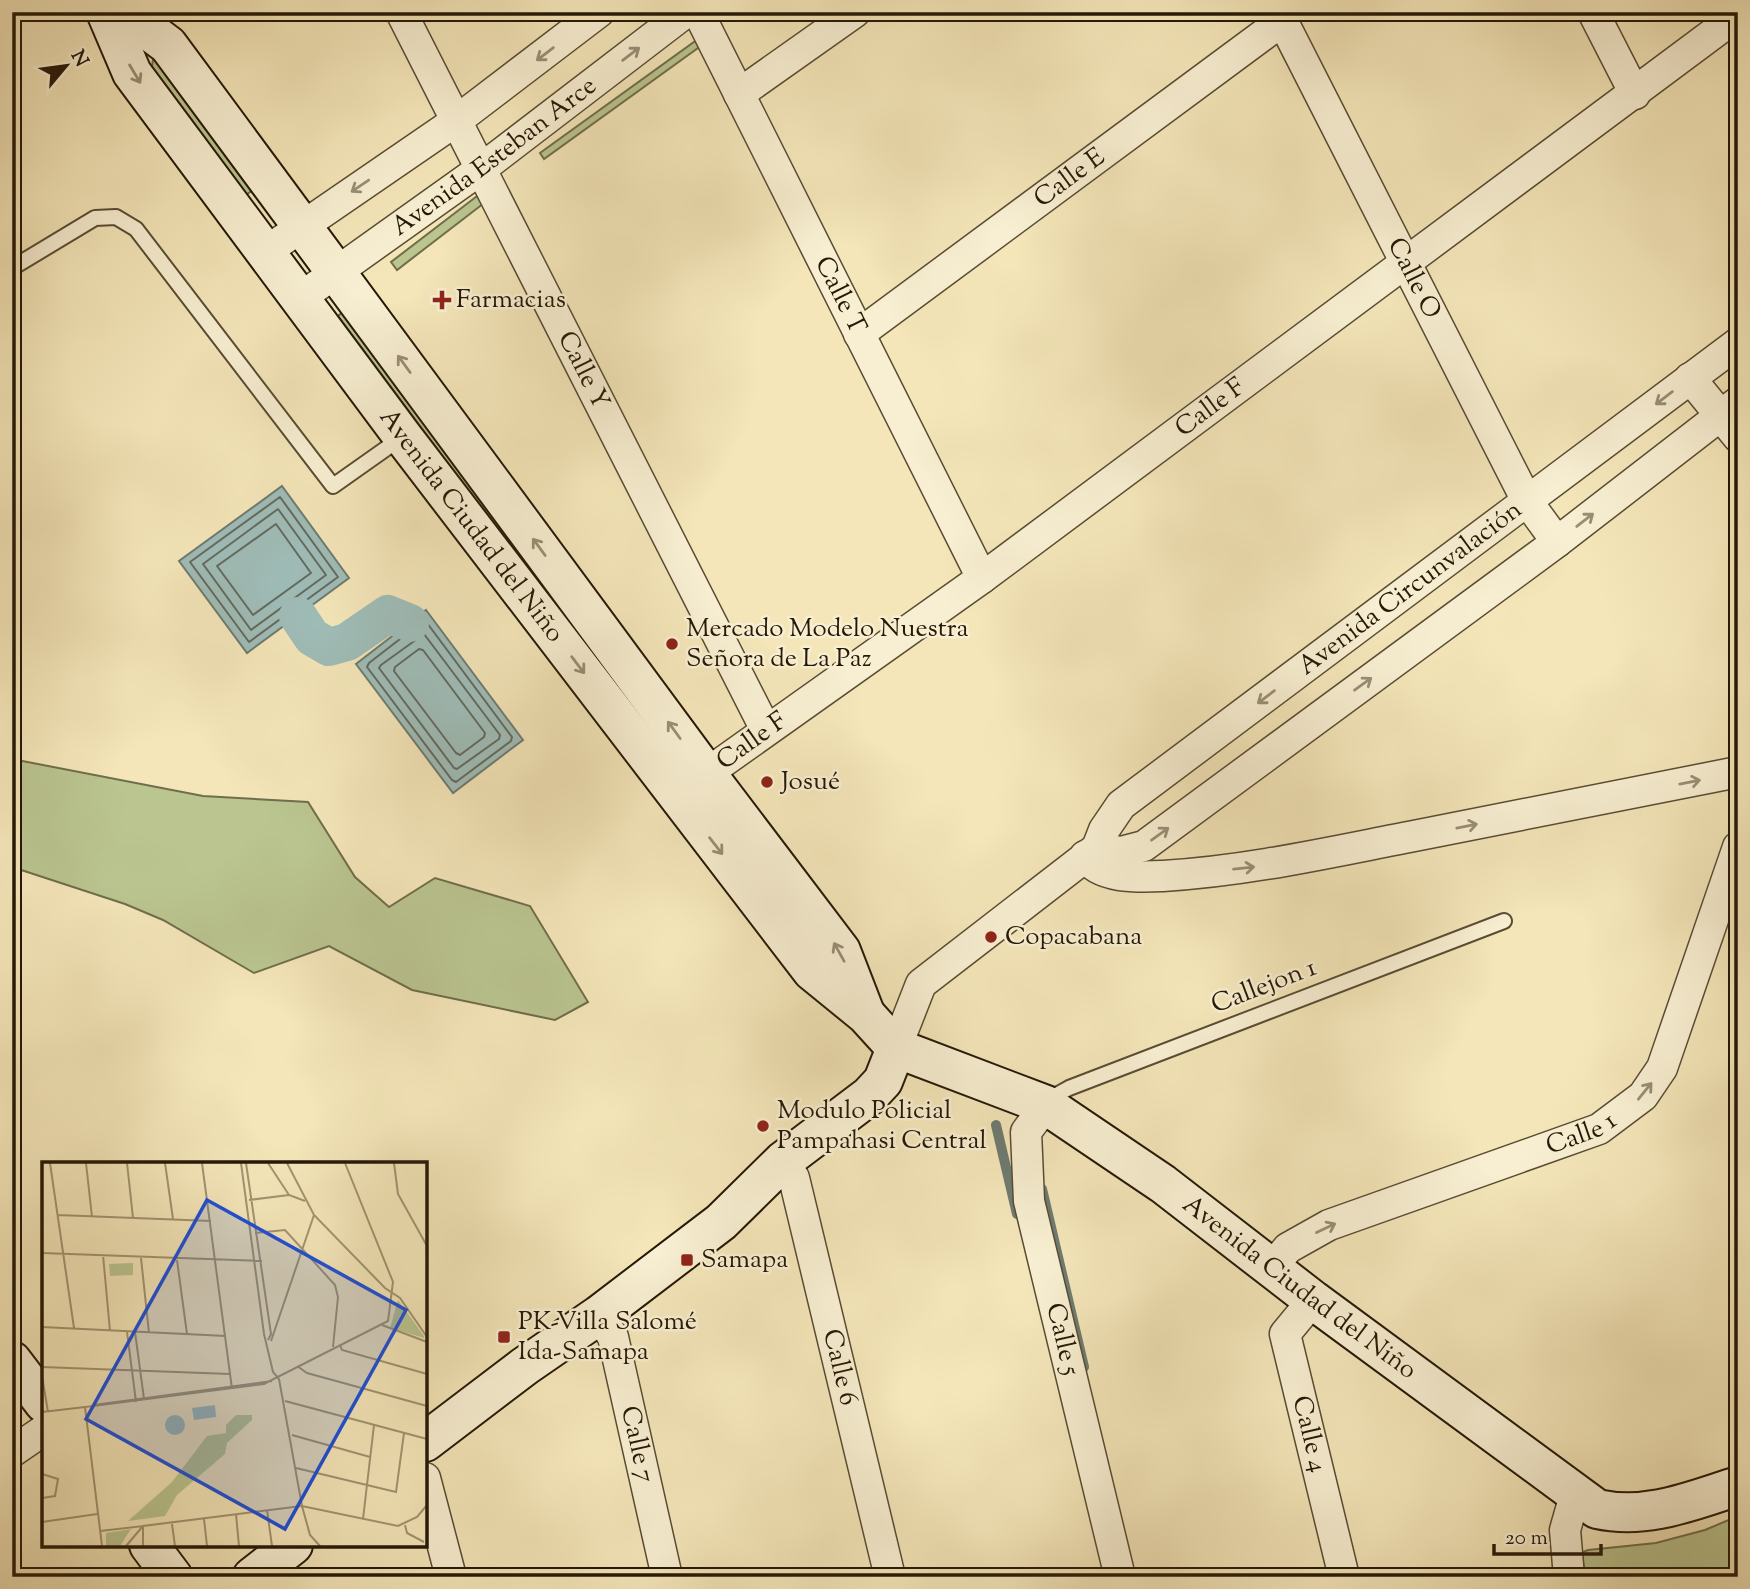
<svg xmlns="http://www.w3.org/2000/svg" width="1750" height="1589" viewBox="0 0 1750 1589" font-family="'Sorts Mill Goudy',serif">
<style>
.green{fill:#bac590;stroke:#6f6e4b;stroke-width:2}
.water{fill:#9fbdb8;stroke:#6e7b71;stroke-width:2}
.lines{fill:none;stroke-linecap:round;stroke-linejoin:round}
.shore{stroke:#626a5f;stroke-width:2}
.stream{stroke:#6e7b71;stroke-width:10}
.canal{stroke:#9fbdb8;stroke-width:38}
.service-casing{stroke:#584c33;stroke-width:18}
.minor-casing{stroke:#584c33;stroke-width:33}
.secondary-casing{stroke:#241806;stroke-width:42}
.service{stroke:#f8efd2;stroke-width:14}
.minor{stroke:#f8efd2;stroke-width:30}
.secondary{stroke:#f8efd2;stroke-width:38}
.oneway{stroke:#998e76}
.poi-dot{fill:#8f2418;stroke:#f8efd2;stroke-width:2.5}
.labels{text-anchor:middle;dominant-baseline:central;stroke-width:5;stroke-linejoin:round;paint-order:stroke}
.street-label{font-size:26px;fill:#241806;stroke:#f8efd2}
.poi-label{font-size:26px;fill:#241806;stroke:#f8efd2;text-anchor:start}
.inset-road{fill:none;stroke:#a19471;stroke-width:2}
.view{fill:#1d4ed8;fill-opacity:0.15;stroke:#1d4ed8;stroke-width:3.5}
.inset-edge{fill:none;stroke:#241806;stroke-width:3.5}
</style>
<rect width="100%" height="100%" fill="#f4e6b9"/>
<filter id="stains"><feTurbulence type="fractalNoise" baseFrequency=".00286" numOctaves="4"/><feColorMatrix values="0 0 0 0 .2 0 0 0 0 .09 0 0 0 0 .02 0 0 0 .5 -.17"/></filter>
<radialGradient id="worn" r=".72"><stop offset=".6" stop-color="#630" stop-opacity="0"/><stop offset="1" stop-color="#630" stop-opacity=".3"/></radialGradient>
<!-- green -->
<path class="green" d="M712 29 716 35 544 159 540 153Z
M153 59 160 60 254 189 246 195 152 67Z
M498 180 505 187 397 270 391 262Z
M344 311 684 764 676 770 338 316Z
M12 759 203 796 308 802 355 877 389 907 435 878 530 906 588 1002 555 1020 412 990 329 946 254 973 163 920 125 904 12 867Z
M1738 1516V1577H1586L1582 1557 1583 1552 1588 1550 1656 1543 1705 1530Z"/>
<!-- water -->
<path class="water" d="M282 486 349 578 247 653 179 561Z
M426 610 523 740 453 793 356 664Z"/>
<g class="lines">
<!-- shore -->
<path class="shore" d="M280 497 338 577 249 642 190 562Z
M278 509 326 575 251 630 203 564Z
M276 524 311 573 253 615 217 566Z
M422 622 427 623 512 737 511 741 456 782 452 780 367 667 369 663Z
M424 634 500 735 499 739 457 769 454 768 379 668 381 665Z
M419 649 423 650 485 733 484 737 460 755 456 753 394 671 395 667Z"/>
<!-- stream -->
<path class="stream" d="M996 1125 1017 1214
M1042 1189 1084 1367"/>
<!-- canal -->
<path class="canal" d="M298 616 312 637 329 647 347 642 388 614 410 623"/>
<!-- service casing -->
<g class="service-casing">
<path id="service" d="M12 268 95 218 116 217 136 229 333 486 401 438
M1047 1104 1051 1098 1069 1088 1504 921"/>
</g>
<!-- minor casing -->
<g class="minor-casing">
<g id="minor">
<path id="s1" d="M401 12 766 730"/>
<path id="s2" d="M698 12 982 578"/>
<path id="s3" d="M1278 12 1527 501 1557 542"/>
<path d="M1593 12 1635 94"/>
<path d="M739 94 855 12"/>
<path d="M265 252 456 121 599 12"/>
<path id="s4" d="M300 298 481 169 686 12"/>
<path id="s5" d="M859 334 1282 21"/>
<path d="M1690 378 1738 437"/>
<path id="s6" d="M689 786 982 578 1738 15"/>
<path d="M1097 848 1121 852 1144 846 1557 542 1738 402"/>
<path d="M1085 856C1099 879 1138 877 1163 876 1248 871 1331 852 1414 836 1522 815 1630 794 1738 772"/>
<path id="s7" d="M896 1048 921 984 1097 848 1104 830 1121 805 1738 343"/>
<path id="s8" d="M1046 1105 1026 1132 1029 1201 1120 1577"/>
<path id="s9" d="M783 1161 794 1178 890 1577"/>
<path id="s10" d="M1272 1267 1288 1248 1329 1225 1599 1129 1643 1096 1662 1068 1738 847"/>
<path id="s11" d="M1313 1300 1285 1334 1344 1577"/>
<path id="s12" d="M599 1315 613 1337 667 1577"/>
<path d="M12 1452 44 1430"/>
<path d="M425 1478 451 1577"/>
<path d="M1569 1577 1565 1530 1575 1495"/>
</g>
</g>
<!-- secondary casing -->
<g class="secondary-casing">
<g id="secondary">
<path id="s13" d="M106 12 132 73 403 437 812 971 866 1015 896 1048 1046 1105 1163 1184 1313 1300 1597 1509C1647 1520 1691 1501 1738 1486"/>
<path d="M124 12 168 45 706 773 841 951 865 1013"/>
<path d="M12 1361 44 1403"/>
<path d="M425 1442 525 1366 599 1315 721 1222 783 1161 869 1096 883 1081 896 1048"/>
<path d="M149 1545 173 1577"/>
<path d="M252 1577 293 1545"/>
</g>
</g>
<!-- service -->
<use href="#service" class="service"/>
<!-- minor -->
<use href="#minor" class="minor"/>
<!-- secondary -->
<use href="#secondary" class="secondary"/>
</g>
<!-- one-way arrows -->
<defs><path id="oneway-shaft" d="M-6 0H5M1.5-3L5.5 0L1.5 3" fill="none" stroke-width="1.6" stroke-linecap="round" stroke-linejoin="round" transform="scale(1.75)"/></defs>
<g class="oneway">
<use href="#oneway-shaft" transform="translate(545 54) rotate(143)"/>
<use href="#oneway-shaft" transform="translate(631 54) rotate(-37)"/>
<use href="#oneway-shaft" transform="translate(135 74) rotate(59)"/>
<use href="#oneway-shaft" transform="translate(360 186) rotate(146)"/>
<use href="#oneway-shaft" transform="translate(404 364) rotate(-126)"/>
<use href="#oneway-shaft" transform="translate(1664 398) rotate(143)"/>
<use href="#oneway-shaft" transform="translate(1585 520) rotate(-38)"/>
<use href="#oneway-shaft" transform="translate(539 547) rotate(-126)"/>
<use href="#oneway-shaft" transform="translate(578 665) rotate(53)"/>
<use href="#oneway-shaft" transform="translate(1363 684) rotate(-36)"/>
<use href="#oneway-shaft" transform="translate(1266 697) rotate(143)"/>
<use href="#oneway-shaft" transform="translate(674 730) rotate(-126)"/>
<use href="#oneway-shaft" transform="translate(1690 782) rotate(-11)"/>
<use href="#oneway-shaft" transform="translate(1467 826) rotate(-11)"/>
<use href="#oneway-shaft" transform="translate(1160 834) rotate(-36)"/>
<use href="#oneway-shaft" transform="translate(716 846) rotate(52)"/>
<use href="#oneway-shaft" transform="translate(1244 868) rotate(-6)"/>
<use href="#oneway-shaft" transform="translate(839 952) rotate(-119)"/>
<use href="#oneway-shaft" transform="translate(1645 1091) rotate(-51)"/>
<use href="#oneway-shaft" transform="translate(1326 1228) rotate(-26)"/>
</g>
<!-- markers -->
<g class="poi-dot">
<path d="M438.5 289.5h7v7h7v7h-7v7h-7v-7h-7v-7h7z"/>
<circle cx="672" cy="644" r="7"/>
<circle cx="767" cy="782" r="7"/>
<circle cx="991" cy="937" r="7"/>
<circle cx="763" cy="1126" r="7"/>
<rect x="680" y="1253" width="14" height="14" rx="3.5"/>
<rect x="497" y="1330" width="14" height="14" rx="3.5"/>
</g>
<g class="labels">
<!-- street labels -->
<g class="street-label">
<text stroke="none"><textPath href="#s4" startOffset="240">Avenida Esteban Arce</textPath></text>
<text stroke="none"><textPath href="#s5" startOffset="262">Calle E</textPath></text>
<text stroke="none"><textPath href="#s3" startOffset="299">Calle O</textPath></text>
<text stroke="none"><textPath href="#s2" startOffset="317">Calle T</textPath></text>
<text stroke="none"><textPath href="#s1" startOffset="402">Calle Y</textPath></text>
<text stroke="none"><textPath href="#s6" startOffset="644">Calle F</textPath></text>
<text stroke="none"><textPath href="#s13" startOffset="632">Avenida Ciudad del Niño</textPath></text>
<text stroke="none"><textPath href="#s7" startOffset="702">Avenida Circunvalación</textPath></text>
<text stroke="none"><textPath href="#s6" startOffset="77">Calle F</textPath></text>
<text transform="translate(1264 987) rotate(-21)">Callejon 1</text>
<text stroke="none"><textPath href="#s10" startOffset="340">Calle 1</textPath></text>
<text stroke="none"><textPath href="#s13" startOffset="1780">Avenida Ciudad del Niño</textPath></text>
<text stroke="none"><textPath href="#s8" startOffset="245">Calle 5</textPath></text>
<text stroke="none"><textPath href="#s9" startOffset="215">Calle 6</textPath></text>
<text stroke="none"><textPath href="#s11" startOffset="147">Calle 4</textPath></text>
<text stroke="none"><textPath href="#s12" startOffset="136">Calle 7</textPath></text>
</g>
<!-- poi labels -->
<g class="poi-label">
<text x="456" y="300">Farmacias</text>
<text x="686" y="629">Mercado Modelo Nuestra<tspan x="686" dy="30">Señora de La Paz</tspan></text>
<text x="781" y="782">Josué</text>
<text x="1005" y="937">Copacabana</text>
<text x="777" y="1111">Modulo Policial<tspan x="777" dy="30">Pampahasi Central</tspan></text>
<text x="701" y="1260">Samapa</text>
<text x="518" y="1322">PK-Villa Salomé<tspan x="518" dy="30">Ida-Samapa</tspan></text>
</g>
</g>
<!-- overview -->
<g transform="translate(42 1162)">
<rect width="385" height="385" fill="#f4e6b9"/>
<path d="M91 101V113L68 114 67 102ZM356 138 382 174V176L348 166ZM194 253H210V258L185 281 183 292 135 333 123 354 86 359 130 320 165 274 184 271V263ZM89 367 78 384H64V371Z" fill="#bac590"/>
<path d="M173 243 174 255 152 258 150 246ZM123 263a10 10 0 1 1 20 0a10 10 0 1 1-20 0Z" fill="#9fbdb8"/>
<path class="inset-road" d="M8 1 32 166M44 1 50 55M85 1 91 56M123 1 131 57M160 1 190 227M199 1 222 172 231 210 237 217M204 1 229 172 226 178M226 1 247 33 263 39M245 1 272 53 343 126 358 136 385 175M352 1 356 32 385 84M207 38 247 33M16 53 169 59M213 71 243 68 293 123 296 135 291 185M0 91 220 99M61 93 68 169M99 96 107 171M135 98 145 172M340 163 385 180M0 165 184 174M85 170 94 240M93 170 102 237M229 179 272 53M298 183 300 188 385 212M255 204 265 211 385 244M0 205 188 212M0 214 6 250M243 239 385 277M52 243 230 219M0 250 43 245M250 273 328 295M254 306 354 330 362 271M0 312 16 317 13 334 0 336M225 348 230 384M194 352 197 384M162 357 165 384M321 357 332 263M0 360 55 352M130 362 133 384M363 363 365 371 382 380M58 369 101 364V384M60 384 43 245 222 222 346 159 351 120 303 1M84 384 101 364 260 344 237 217M278 384 268 373 260 344 356 364 375 355 385 343"/>
<path class="view" d="M165 38 364 148 243 367 44 257Z"/>
<rect width="385" height="385" class="inset-edge"/>
</g>
<!-- margin -->
<rect width="1750" height="1589" fill="none" stroke="#f4e6b9" stroke-width="42"/>
<rect x="14" y="14" width="1722" height="1561" fill="none" stroke="#241806" stroke-width="3.5"/>
<rect x="21" y="21" width="1708" height="1547" fill="none" stroke="#241806" stroke-width="2"/>
<!-- north arrow -->
<g transform="translate(66 66) rotate(61)" stroke="#f8efd2" stroke-width="5" paint-order="stroke">
<path d="M0-5L12 26L0 18L-12 26Z" fill="#241806"/>
<text y="-10" font-size="19" font-weight="bold" text-anchor="middle" fill="#241806">N</text>
</g>
<!-- scale -->
<path d="M1494 1544v10h107v-10" fill="none" stroke="#241806" stroke-width="3.5"/>
<text x="1505" y="1544" font-size="21" fill="#241806" stroke="#f8efd2" stroke-width="5" paint-order="stroke">20 m</text>
<rect width="100%" height="100%" filter="url(#stains)"/>
<rect width="100%" height="100%" fill="url(#worn)"/>
</svg>
